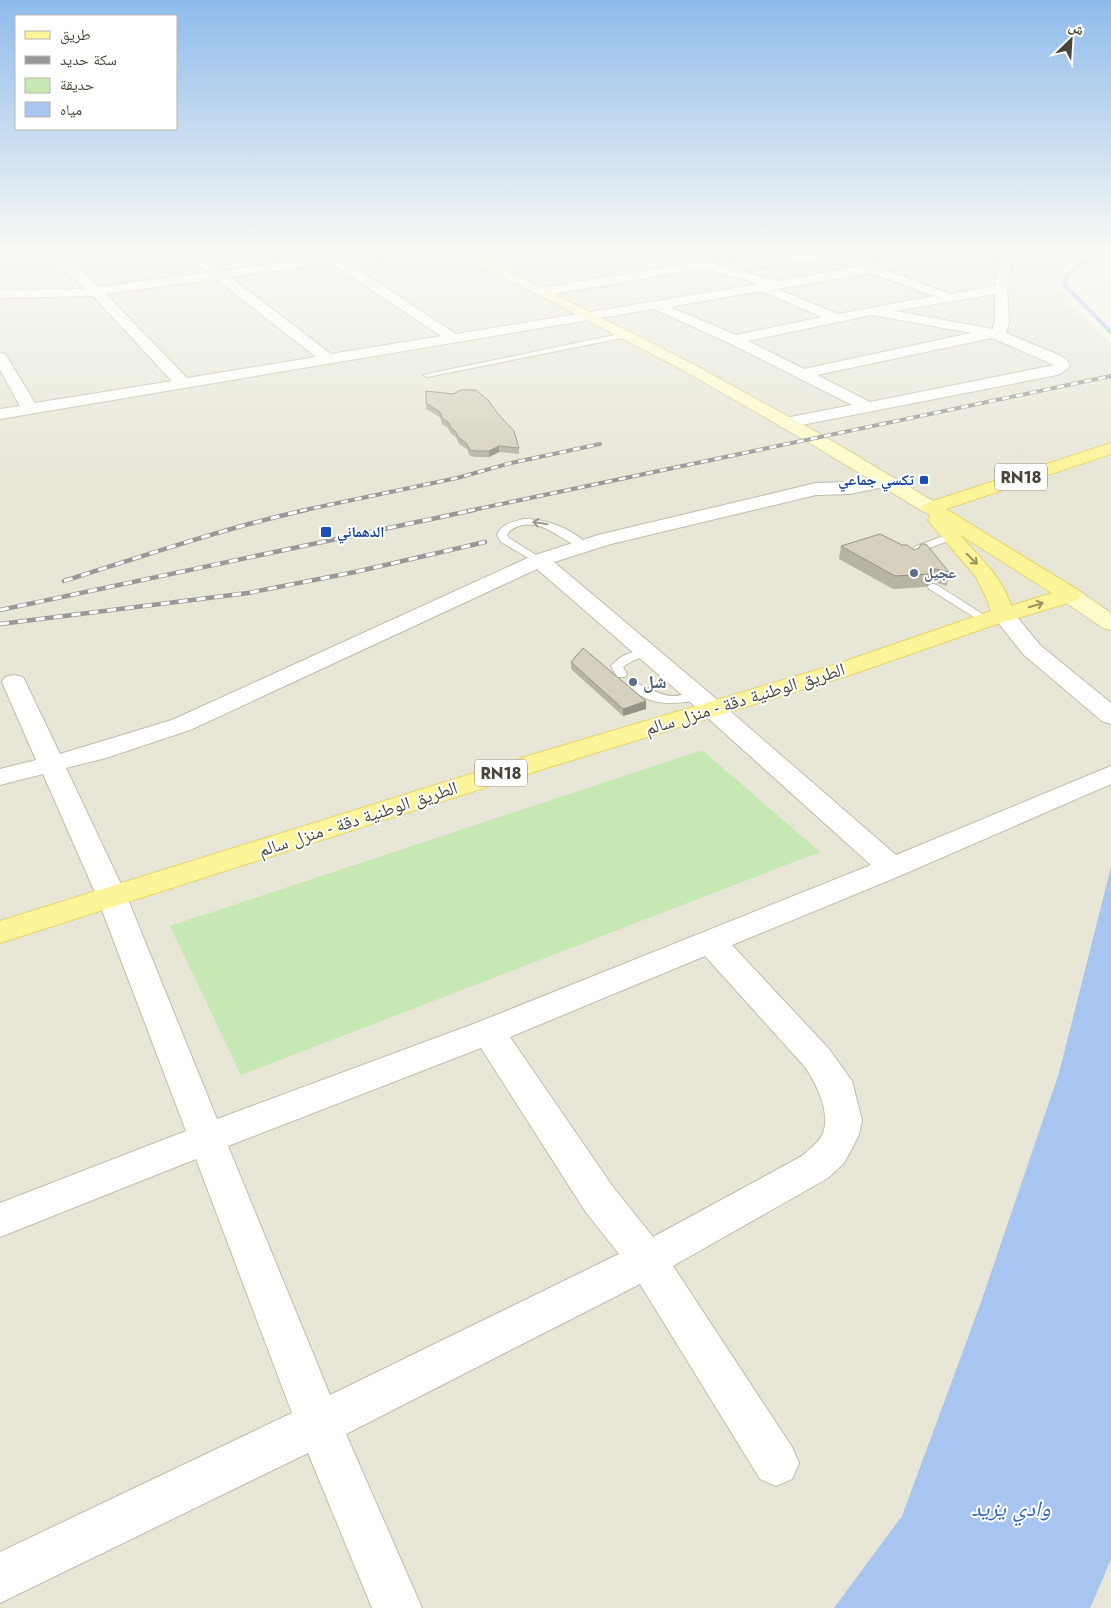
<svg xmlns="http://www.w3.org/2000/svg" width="1111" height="1608" viewBox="0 0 1111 1608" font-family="Jost,'Noto Naskh Arabic',sans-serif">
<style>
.residential{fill:#e8e6d7}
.green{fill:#c6e8b3}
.water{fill:#a7c5f0}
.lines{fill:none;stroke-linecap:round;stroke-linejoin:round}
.stream{stroke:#a7c5f0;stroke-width:4}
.service-casing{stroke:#c0bdac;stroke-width:2}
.minor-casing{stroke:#c0bdac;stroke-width:2}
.secondary-casing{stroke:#d4cf99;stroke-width:2}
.primary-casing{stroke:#e4d568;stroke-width:2}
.service{fill:#fff;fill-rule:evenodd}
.minor{fill:#fff;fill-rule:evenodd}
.secondary{fill:#fefbca;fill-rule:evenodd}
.primary{fill:#fef499;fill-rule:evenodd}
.rail-far1-casing{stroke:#989898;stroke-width:4}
.rail-casing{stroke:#989898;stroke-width:4.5}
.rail-far1{stroke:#fff;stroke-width:2.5;stroke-dasharray:7;stroke-linecap:butt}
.rail{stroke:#fff;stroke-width:3;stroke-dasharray:9;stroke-linecap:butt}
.wall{fill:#b8b4a4}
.shaded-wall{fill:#969286}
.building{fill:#d6d1bf;stroke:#969286}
.oneway{stroke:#9a9991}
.oneway2{stroke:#9a9463}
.transit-dot{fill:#1a4fb4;stroke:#fff;stroke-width:2}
.service-dot{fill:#5c6f8a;stroke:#fff;stroke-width:2}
.labels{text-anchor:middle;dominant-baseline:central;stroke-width:4;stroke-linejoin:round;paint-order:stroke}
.far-transit-label{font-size:15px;font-weight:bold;fill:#164399;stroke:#fff;text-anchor:end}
.far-service-label{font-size:15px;font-weight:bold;fill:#4e5e75;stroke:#fff;text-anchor:start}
.shield{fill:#fff;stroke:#7f7d73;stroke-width:1}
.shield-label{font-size:16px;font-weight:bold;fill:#484537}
.service-label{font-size:18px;font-weight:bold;fill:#4e5e75;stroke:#fff;text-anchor:start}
.street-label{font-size:18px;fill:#484537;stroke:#fff}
.near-water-label{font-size:22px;font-style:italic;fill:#3064b5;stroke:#fff}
</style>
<rect width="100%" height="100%" fill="#f5f3e9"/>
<!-- residential -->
<path class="residential" d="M0 251H1095L1062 269 1053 284 1067 303 1111 344V1608H0Z"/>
<!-- green -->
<path class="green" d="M702 750 820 852 241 1075 170 926Z"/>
<!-- water -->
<path class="water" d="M1111 867V1560L1090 1608H834L902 1516 980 1305 1059 1073Z"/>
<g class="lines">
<!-- stream -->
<path class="stream" d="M1108 251 1081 264 1067 274 1065 286 1111 332"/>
<!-- service casing -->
<g class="service-casing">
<path id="service" d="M624 333 628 335 627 337 427 377 423 375Z
M524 519C546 519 573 529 588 545L587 547C570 551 547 517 519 526 514 528 509 530 507 535L509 538 544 560 539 563 535 562 501 542 497 535C502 523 513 522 524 519Z
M960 530 964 531V535L924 550 916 556H908L907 554 916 546Z
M933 584 937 585 992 620 986 623 982 622 929 589 928 587 929 585Z
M645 649 649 650 651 652C644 658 633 659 623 667L627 674 625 677H617L611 666C620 655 632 652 645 649Z
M638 684C651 688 659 696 673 696 682 696 697 689 704 696L702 699C680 704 649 708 632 688L634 685Z"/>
</g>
<!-- minor casing -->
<g class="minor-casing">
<path id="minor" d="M49 251H61L70 262 100 287 208 272 182 251H195L221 271 321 257 319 254 323 251 335 255 365 251H396L390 255 345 261 456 334 759 284 705 268 542 296 535 292 542 288 690 263 657 254 655 251H673L728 267 734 263 813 251H828L831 254 825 258 739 270 777 281 889 261 894 251H906L898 267 885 270 951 294 995 286 1000 258 994 251H1006L1012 258 1007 289 1009 321 1006 333 1059 355 1067 360 1070 366 1062 373 1057 375 786 428 780 427 778 423 780 419 852 405 729 343 654 309 0 419V409L20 406 0 370V353L5 354 7 357 35 403 172 381 93 296 0 298V290L86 289 62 268ZM331 263 441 336 331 354 230 277ZM871 273 934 296 838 314 777 289ZM216 279 316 357 187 378 106 294ZM761 291 822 317 736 335 670 307ZM995 294V321L993 329 895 311ZM872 315 971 333 804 369 748 341ZM992 338 1054 365 870 402 817 375Z
M494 251H520L514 255 473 262 467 258 469 255Z
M886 475 893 477 895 481 893 485 850 494 816 495 611 544 554 562 707 691 896 855 1111 766V784L902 875 732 945 829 1049 852 1081 862 1120 859 1135 844 1163 828 1178 673 1266 792 1447 799 1463 792 1479 776 1486 760 1479 640 1284 346 1434 422 1608H372L308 1453 0 1603V1552L292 1413 196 1159 0 1237V1203L186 1131 97 897 43 774 0 785V769L36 760 2 682 5 677 14 675 23 677 60 754 172 720 532 556 598 535 816 483 850 482ZM537 569 689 701 871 865 476 1023 217 1119 127 897 66 768 106 758 190 730ZM705 956 805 1067C816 1083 831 1113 823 1133 819 1143 809 1149 802 1156L653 1237 613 1187 510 1037ZM481 1048 585 1211 619 1254 330 1395 228 1146Z
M1003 608 1011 610 1040 645 1111 703V724L1102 721 1024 655 992 615 995 610Z"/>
</g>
<!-- secondary casing -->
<g class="secondary-casing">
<path id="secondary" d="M454 251H469L691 363 820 434 938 504 941 508 938 512 931 514 924 512 808 442 681 369Z
M1070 589 1078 590 1111 613V630L1103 628 1062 600 1059 595 1062 590Z"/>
</g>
<!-- primary casing -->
<g class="primary-casing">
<path id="primary" d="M1111 443V454L946 509 1078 590 1081 595 1078 600 994 625 853 674 556 765 0 943V921L538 753 837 664 991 611 987 599 976 577 931 524 928 520 931 516 921 508 924 504ZM959 534 1052 593 1011 606C1002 576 979 557 959 534Z"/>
</g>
<!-- service -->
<use href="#service" class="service"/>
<!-- minor -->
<use href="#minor" class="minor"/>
<!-- secondary -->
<use href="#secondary" class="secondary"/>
<!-- primary -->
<use href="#primary" class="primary"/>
<!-- rail-far1 casing -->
<g class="rail-far1-casing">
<path id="rail-far1" d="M300 511 457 478 511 463 600 444
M468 511 1111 376"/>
</g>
<!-- rail casing -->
<g class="rail-casing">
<path id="rail" d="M64 581C144 556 224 528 306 510
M0 610 474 510
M0 624 248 593 355 572 485 542"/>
</g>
<!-- rail-far1 -->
<use href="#rail-far1" class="rail-far1"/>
<!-- rail -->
<use href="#rail" class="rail"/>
</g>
<!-- wall -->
<path class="wall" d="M426 391 519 448V454L499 452 489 457H475L470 456 467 449 459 444 456 437 451 434 448 428 442 424 440 417 426 409Z
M902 545 914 550 949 572 947 586 933 582 929 583 926 587 893 589 839 559 841 546Z
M571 662 646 709 623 716 571 669Z"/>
<!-- shaded-wall -->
<path class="shaded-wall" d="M499 446V452L489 457V451Z
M935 569 933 582 929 583 926 587 929 574 931 570Z
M646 701V709L623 716V709Z"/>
<!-- building -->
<path class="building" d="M461 390H476L489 401 498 414 514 431 519 448 499 446 489 451H475L470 450 466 443 459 438 455 431 451 428 448 422 442 418 440 412 426 403V391L453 394Z
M880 534 902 545H907L914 550 919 548 921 544H926L949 572 935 569 931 570 929 574 895 576 841 546Z
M583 648 646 701 623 709 571 662Z"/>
<!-- one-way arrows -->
<defs><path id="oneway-shaft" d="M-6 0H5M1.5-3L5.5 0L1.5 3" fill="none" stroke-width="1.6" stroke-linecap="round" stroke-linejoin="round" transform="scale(1.25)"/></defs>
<use class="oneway" href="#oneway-shaft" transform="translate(540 523) rotate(-171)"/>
<g class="oneway2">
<use href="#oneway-shaft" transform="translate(972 559) rotate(45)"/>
<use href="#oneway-shaft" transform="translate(1036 605) rotate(-17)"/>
</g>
<!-- sky -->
<linearGradient id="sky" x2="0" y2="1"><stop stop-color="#8ebbeb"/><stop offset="0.53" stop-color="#fafaf5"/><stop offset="1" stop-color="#fafaf5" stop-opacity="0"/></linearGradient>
<rect width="1111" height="476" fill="url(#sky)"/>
<!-- markers -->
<g class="transit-dot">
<rect x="919" y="475" width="10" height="10" rx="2.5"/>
<rect x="320" y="526" width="12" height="12" rx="2.5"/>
</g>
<g class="service-dot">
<circle cx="914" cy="573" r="5"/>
<circle cx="633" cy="682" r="5"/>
</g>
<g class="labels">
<!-- far-transit labels -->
<g class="far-transit-label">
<text x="914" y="480">تكسي جماعي</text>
<text x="337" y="532" text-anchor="start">الدهماني</text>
</g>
<!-- far-service labels -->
<g class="far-service-label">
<text x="924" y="573">عجيل</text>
</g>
<!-- shield labels -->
<g class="shield">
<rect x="995" y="463.5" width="52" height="27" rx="4"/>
<rect x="475" y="759.5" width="52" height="27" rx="4"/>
</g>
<g class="shield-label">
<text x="1021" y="477">RN18</text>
<text x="501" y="773">RN18</text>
</g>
<!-- service labels -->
<g class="service-label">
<text x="643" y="682">شل</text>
</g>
<!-- street labels -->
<g class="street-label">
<text transform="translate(745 699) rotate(-17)">الطريق الوطنية دقة - منزل سالم</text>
<text transform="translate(358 819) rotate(-18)">الطريق الوطنية دقة - منزل سالم</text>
</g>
<!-- near-water labels -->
<g class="near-water-label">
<text x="1011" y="1508">وادي يزيد</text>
</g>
</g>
<!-- legend -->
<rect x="15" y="15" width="162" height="115" fill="#ffffff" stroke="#b6b5af"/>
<rect x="25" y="31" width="25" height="8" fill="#fef499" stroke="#b6b5af"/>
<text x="60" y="40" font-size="15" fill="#484537">طريق</text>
<rect x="25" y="56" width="25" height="8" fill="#989898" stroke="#b6b5af"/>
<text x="60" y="65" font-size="15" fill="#484537">سكة حديد</text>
<rect x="25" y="78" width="25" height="15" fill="#c6e8b3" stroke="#b6b5af"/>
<text x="60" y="90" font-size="15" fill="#484537">حديقة</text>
<rect x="25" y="102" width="25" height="15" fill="#a7c5f0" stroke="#b6b5af"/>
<text x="60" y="115" font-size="15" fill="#484537">مياه</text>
<!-- north arrow -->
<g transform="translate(1071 40) rotate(25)" stroke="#ffffff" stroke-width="4" paint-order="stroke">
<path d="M0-4L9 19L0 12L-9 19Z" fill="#484537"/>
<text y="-8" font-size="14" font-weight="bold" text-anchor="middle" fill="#484537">ش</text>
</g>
</svg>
